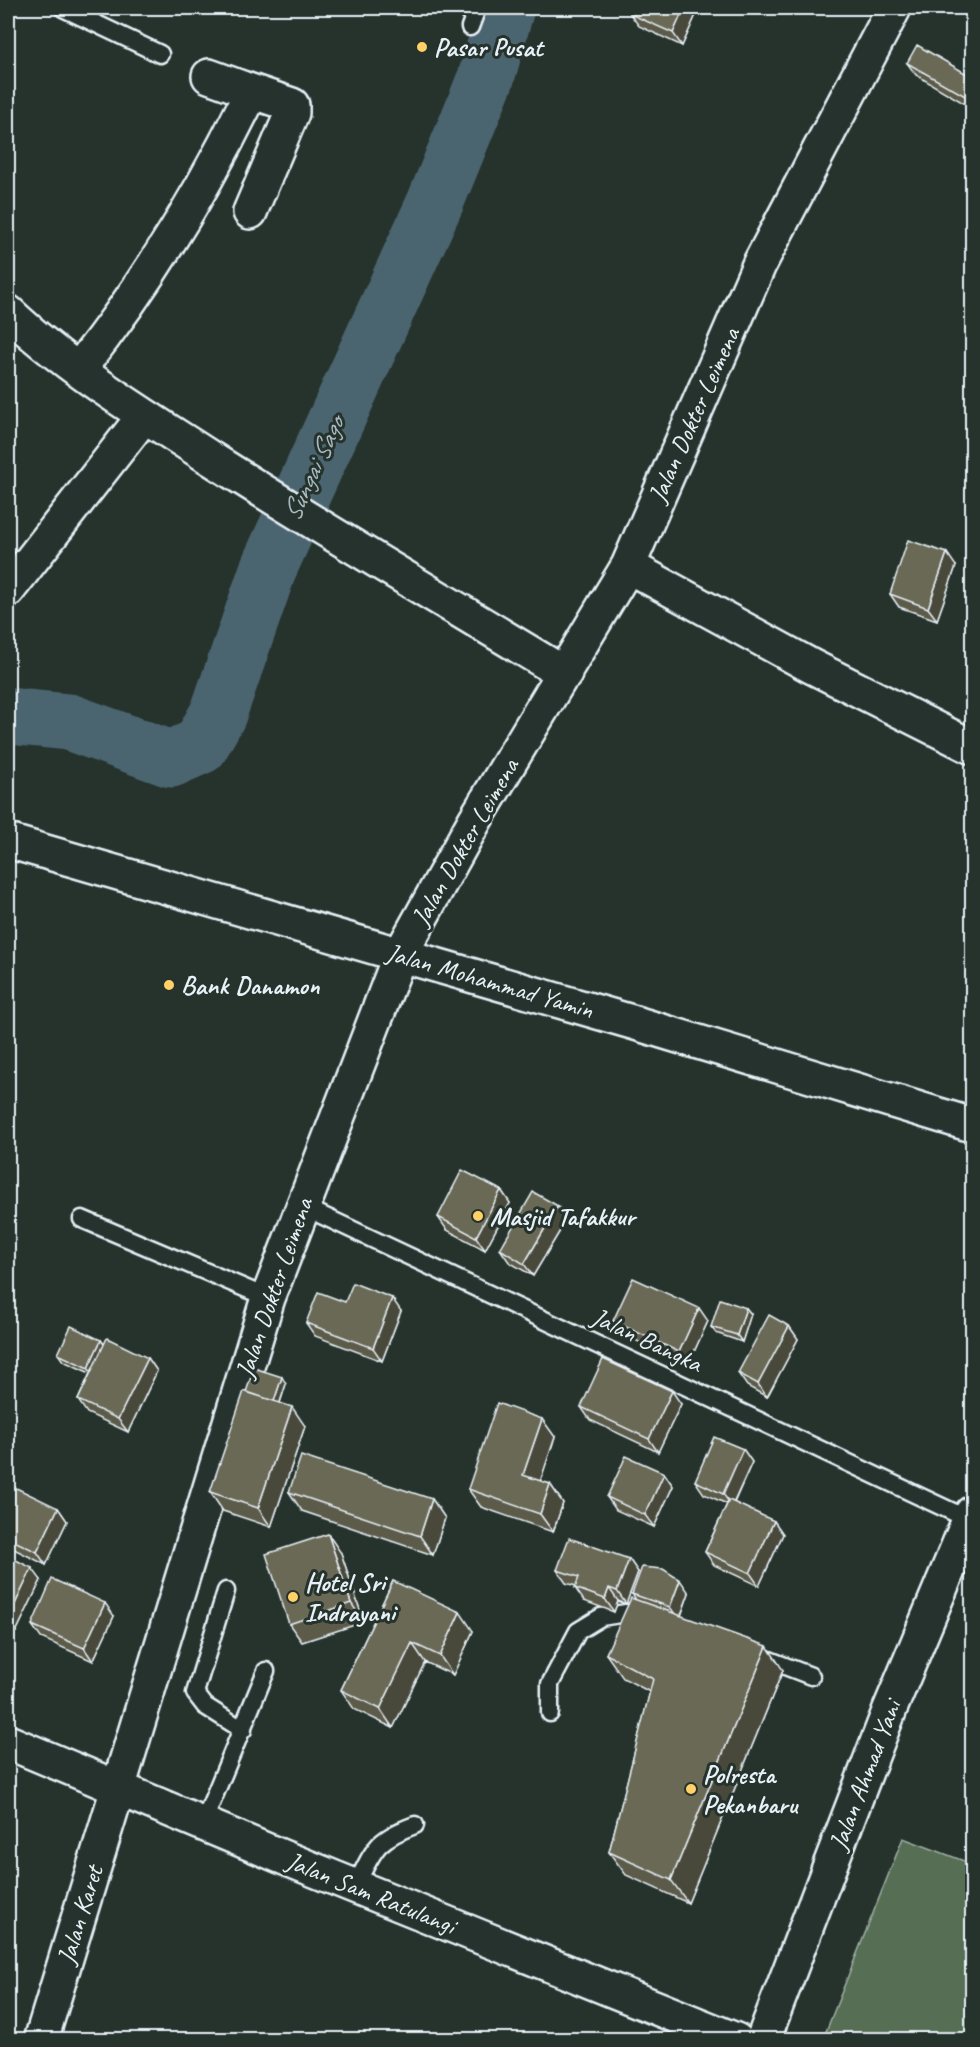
<svg xmlns="http://www.w3.org/2000/svg" width="980" height="2047" viewBox="0 0 980 2047" font-family="Caveat,sans-serif">
<style>
.green{fill:#576e53;stroke:#a0b0a6;stroke-width:1.5}
.lines{fill:none;stroke-linecap:round;stroke-linejoin:round}
.river{stroke:#4b6570;stroke-width:57}
.lane-casing{stroke:#e8f1f8;stroke-width:21}
.street-casing{stroke:#e8f1f8;stroke-width:38}
.secondary-casing{stroke:#e8f1f8;stroke-width:38}
.primary-casing{stroke:#e8f1f8;stroke-width:38}
.lane{stroke:#26332d;stroke-width:16}
.street{stroke:#26332d;stroke-width:33}
.secondary{stroke:#26332d;stroke-width:33}
.primary{stroke:#26332d;stroke-width:33}
.wall{fill:#5b5a48;stroke:#e8f1f8;stroke-width:1.5}
.shaded-wall{fill:#4a4a3b;stroke:#e8f1f8;stroke-width:1.5}
.building{fill:#6a6954;stroke:#e8f1f8;stroke-width:1.5}
.poi-dot{fill:#ffd166;stroke:#26332d;stroke-width:2}
.labels{text-anchor:middle;dominant-baseline:central;stroke-width:6;stroke-linejoin:round;paint-order:stroke}
.poi-label{font-size:26px;font-weight:bold;fill:#e8f1f8;stroke:#26332d;text-anchor:start}
.street-label{font-size:26px;fill:#e8f1f8;stroke:#26332d}
.water-label{font-size:27px;font-style:italic;fill:#a9b9c2;stroke:#26332d}
</style>
<rect width="100%" height="100%" fill="#26332d"/>
<filter id="ink" filterUnits="userSpaceOnUse"><feTurbulence type="fractalNoise" baseFrequency=".0167" numOctaves="2"/><feDisplacementMap in="SourceGraphic" scale="12" xChannelSelector="R" yChannelSelector="G"/><feConvolveMatrix kernelMatrix="1 2 1 2 8 2 1 2 1" color-interpolation-filters="sRGB"/></filter>
<g filter="url(#ink)">
<!-- green -->
<path class="green" d="M903 1838 972 1864V2039H823Z"/>
<g class="lines">
<!-- river -->
<path class="river" d="M8 716 69 722 171 759 200 746 218 714 269 567 435 203 486 78 506 8"/>
<!-- lane casing -->
<g class="lane-casing">
<path id="lane" d="M63 8 160 54
M470 27 477 8
M302 1206 970 1520
M82 1219 268 1298
M226 1591 195 1693 205 1706 243 1730
M759 1656 811 1676
M550 1713V1684L578 1631 601 1617 626 1613 647 1616
M203 1823 266 1671
M355 1887C374 1850 374 1840 415 1825"/>
</g>
<!-- street casing -->
<g class="street-casing">
<path id="street" d="M242 88 292 105V113L250 212
M8 312C69 370 144 415 215 461 330 534 448 603 565 674
M79 369C146 285 201 195 248 99V93L242 88 209 76
M628 566 811 666 972 747
M8 590 144 416
M41 2040 268 1298 400 955 475 820 628 566 759 265 894 8"/>
</g>
<!-- secondary casing -->
<g class="secondary-casing">
<path id="secondary" d="M8 1742 280 1856 736 2040"/>
</g>
<!-- primary casing -->
<g class="primary-casing">
<path id="primary" d="M8 841 632 1022 972 1125
M763 2040 890 1709 972 1513"/>
</g>
<!-- lane -->
<use href="#lane" class="lane"/>
<!-- street -->
<use href="#street" class="street"/>
<!-- secondary -->
<use href="#secondary" class="secondary"/>
<!-- primary -->
<use href="#primary" class="primary"/>
</g>
<!-- wall -->
<path class="wall" d="M633 8H699L682 46 639 26 630 14Z
M907 63 972 77V108L916 75Z
M956 566 937 620 899 607 890 594Z
M501 1190 510 1203 485 1250 447 1230 438 1217Z
M567 1219 533 1276 509 1262 500 1249Z
M345 1302 401 1311 382 1361 315 1336 306 1323Z
M746 1308 751 1314 742 1342 716 1333 711 1327Z
M613 1321H708L688 1365 622 1334Z
M789 1326 798 1339 767 1397 747 1386 738 1373Z
M101 1340 104 1344 148 1358 157 1371 128 1432 87 1413 78 1400 90 1373 63 1361 58 1354Z
M286 1384 280 1403 305 1426 271 1527 223 1511 210 1492Z
M681 1404 658 1452 590 1420 581 1407Z
M555 1437 540 1481 550 1484 563 1503 553 1532 481 1507 468 1489Z
M743 1449 752 1462 734 1503 774 1521 783 1534 759 1586 714 1565 705 1552 727 1504 704 1494 695 1481Z
M664 1473 673 1486 654 1527 616 1510 607 1497Z
M289 1492 432 1499 445 1518 433 1555 302 1511Z
M8 1495 58 1508 67 1521 46 1565 8 1546Z
M341 1553 364 1622 302 1642 289 1624Z
M8 1556 41 1580 16 1632 8 1628Z
M629 1559 638 1572 626 1604 618 1601 614 1612 584 1601 575 1588 576 1586 566 1583 557 1570Z
M393 1581 473 1631 453 1675 425 1662 393 1728 354 1709 341 1690Z
M689 1593 681 1616 783 1670 688 1903 626 1875 609 1852 650 1692 623 1678 606 1654 636 1600 632 1594Z
M114 1616 93 1661 41 1638 32 1625Z"/>
<!-- shaded-wall -->
<path class="shaded-wall" d="M684 8H699L682 46 673 33Z
M947 553 956 566 937 620 928 608Z
M501 1190 510 1203 485 1250 476 1237Z
M558 1206 567 1219 533 1276 524 1264Z
M392 1298 401 1311 382 1361 373 1348Z
M699 1308 708 1321 688 1365 679 1352Z
M746 1308 751 1314 742 1342 737 1335Z
M789 1326 798 1339 767 1397 758 1384Z
M101 1340 106 1347 93 1374 88 1368Z
M148 1358 157 1371 128 1432 118 1419Z
M282 1377 286 1384 278 1408 274 1401Z
M672 1391 681 1404 658 1452 649 1439Z
M292 1407 305 1426 271 1527 258 1508Z
M542 1419 555 1437 536 1494 523 1475Z
M743 1449 752 1462 732 1506 723 1494Z
M664 1473 673 1486 654 1527 645 1515Z
M550 1484 563 1503 553 1532 540 1514Z
M432 1499 445 1518 433 1555 420 1536Z
M58 1508 67 1521 46 1565 37 1552Z
M774 1521 783 1534 759 1586 750 1573Z
M328 1534 341 1553 364 1622 351 1603Z
M629 1559 638 1572 626 1604 617 1591Z
M32 1568 41 1580 16 1632 8 1619Z
M680 1580 689 1593 679 1620 670 1607Z
M609 1588 618 1601 614 1612 605 1599Z
M105 1603 114 1616 93 1661 84 1648Z
M460 1612 473 1631 453 1675 440 1656Z
M412 1643 425 1662 393 1728 380 1709Z
M767 1646 783 1670 688 1903 671 1880Z"/>
<!-- building -->
<path class="building" d="M633 8H684L673 33 630 14Z
M917 45 972 77V100L907 63Z
M908 540 947 553 928 608 890 594Z
M462 1170 501 1190 476 1237 438 1217Z
M533 1192 558 1206 524 1264 500 1249Z
M633 1278 699 1308 679 1352 613 1321Z
M353 1283 392 1298 373 1348 306 1323 318 1292 345 1302Z
M720 1299 746 1308 737 1335 711 1327Z
M769 1315 789 1326 758 1384 738 1373Z
M71 1326 101 1340 88 1368 58 1354Z
M107 1338 148 1358 118 1419 78 1400Z
M603 1359 672 1391 649 1439 581 1407Z
M254 1368 282 1377 274 1401 246 1392Z
M244 1391 292 1407 258 1508 210 1492Z
M497 1403 542 1419 523 1475 550 1484 540 1514 468 1489Z
M714 1437 743 1449 723 1494 695 1481Z
M301 1456 432 1499 420 1536 289 1492Z
M626 1456 664 1473 645 1515 607 1497Z
M12 1486 58 1508 37 1552 8 1538V1495Z
M729 1500 774 1521 750 1573 705 1552Z
M328 1534 351 1603 289 1624 266 1554Z
M569 1538 629 1559 617 1591 609 1588 605 1599 575 1588 579 1577 557 1570Z
M8 1556 32 1568 8 1619Z
M642 1567 663 1569 680 1580 670 1607 632 1594Z
M52 1579 105 1603 84 1648 32 1625Z
M393 1581 460 1612 440 1656 412 1643 380 1709 341 1690Z
M631 1598 767 1646 671 1880 609 1852 653 1679 606 1654Z"/>
</g>
<!-- markers -->
<g class="poi-dot">
<circle cx="422" cy="47" r="6"/>
<circle cx="169" cy="985" r="6"/>
<circle cx="478" cy="1216" r="6"/>
<circle cx="293" cy="1597" r="6"/>
<circle cx="691" cy="1789" r="6"/>
</g>
<g class="labels">
<!-- poi labels -->
<g class="poi-label">
<text x="434" y="47">Pasar Pusat</text>
<text x="181" y="985">Bank Danamon</text>
<text x="490" y="1216">Masjid Tafakkur</text>
<text x="305" y="1582">Hotel Sri<tspan x="305" dy="30">Indrayani</tspan></text>
<text x="703" y="1774">Polresta<tspan x="703" dy="30">Pekanbaru</tspan></text>
</g>
<!-- street labels -->
<g class="street-label">
<text transform="translate(694 415) rotate(-66)">Jalan Dokter Leimena</text>
<text transform="translate(465 842) rotate(-60)">Jalan Dokter Leimena</text>
<text transform="translate(490 981) rotate(16)">Jalan Mohammad Yamin</text>
<text transform="translate(274 1288) rotate(-71)">Jalan Dokter Leimena</text>
<text transform="translate(647 1340) rotate(25)">Jalan Bangka</text>
<text transform="translate(865 1775) rotate(-69)">Jalan Ahmad Yani</text>
<text transform="translate(371 1893) rotate(22)">Jalan Sam Ratulangi</text>
<text transform="translate(80 1915) rotate(-73)">Jalan Karet</text>
</g>
<!-- water labels -->
<g class="water-label">
<text transform="translate(313 469) rotate(-65)">Sungai Sago</text>
</g>
</g>
<!-- margin -->
<rect width="980" height="2047" fill="none" stroke="#26332d" stroke-width="30"/>
<rect x="15" y="15" width="950" height="2017" fill="none" stroke="#e8f1f8" stroke-width="2" filter="url(#ink)"/>
</svg>
